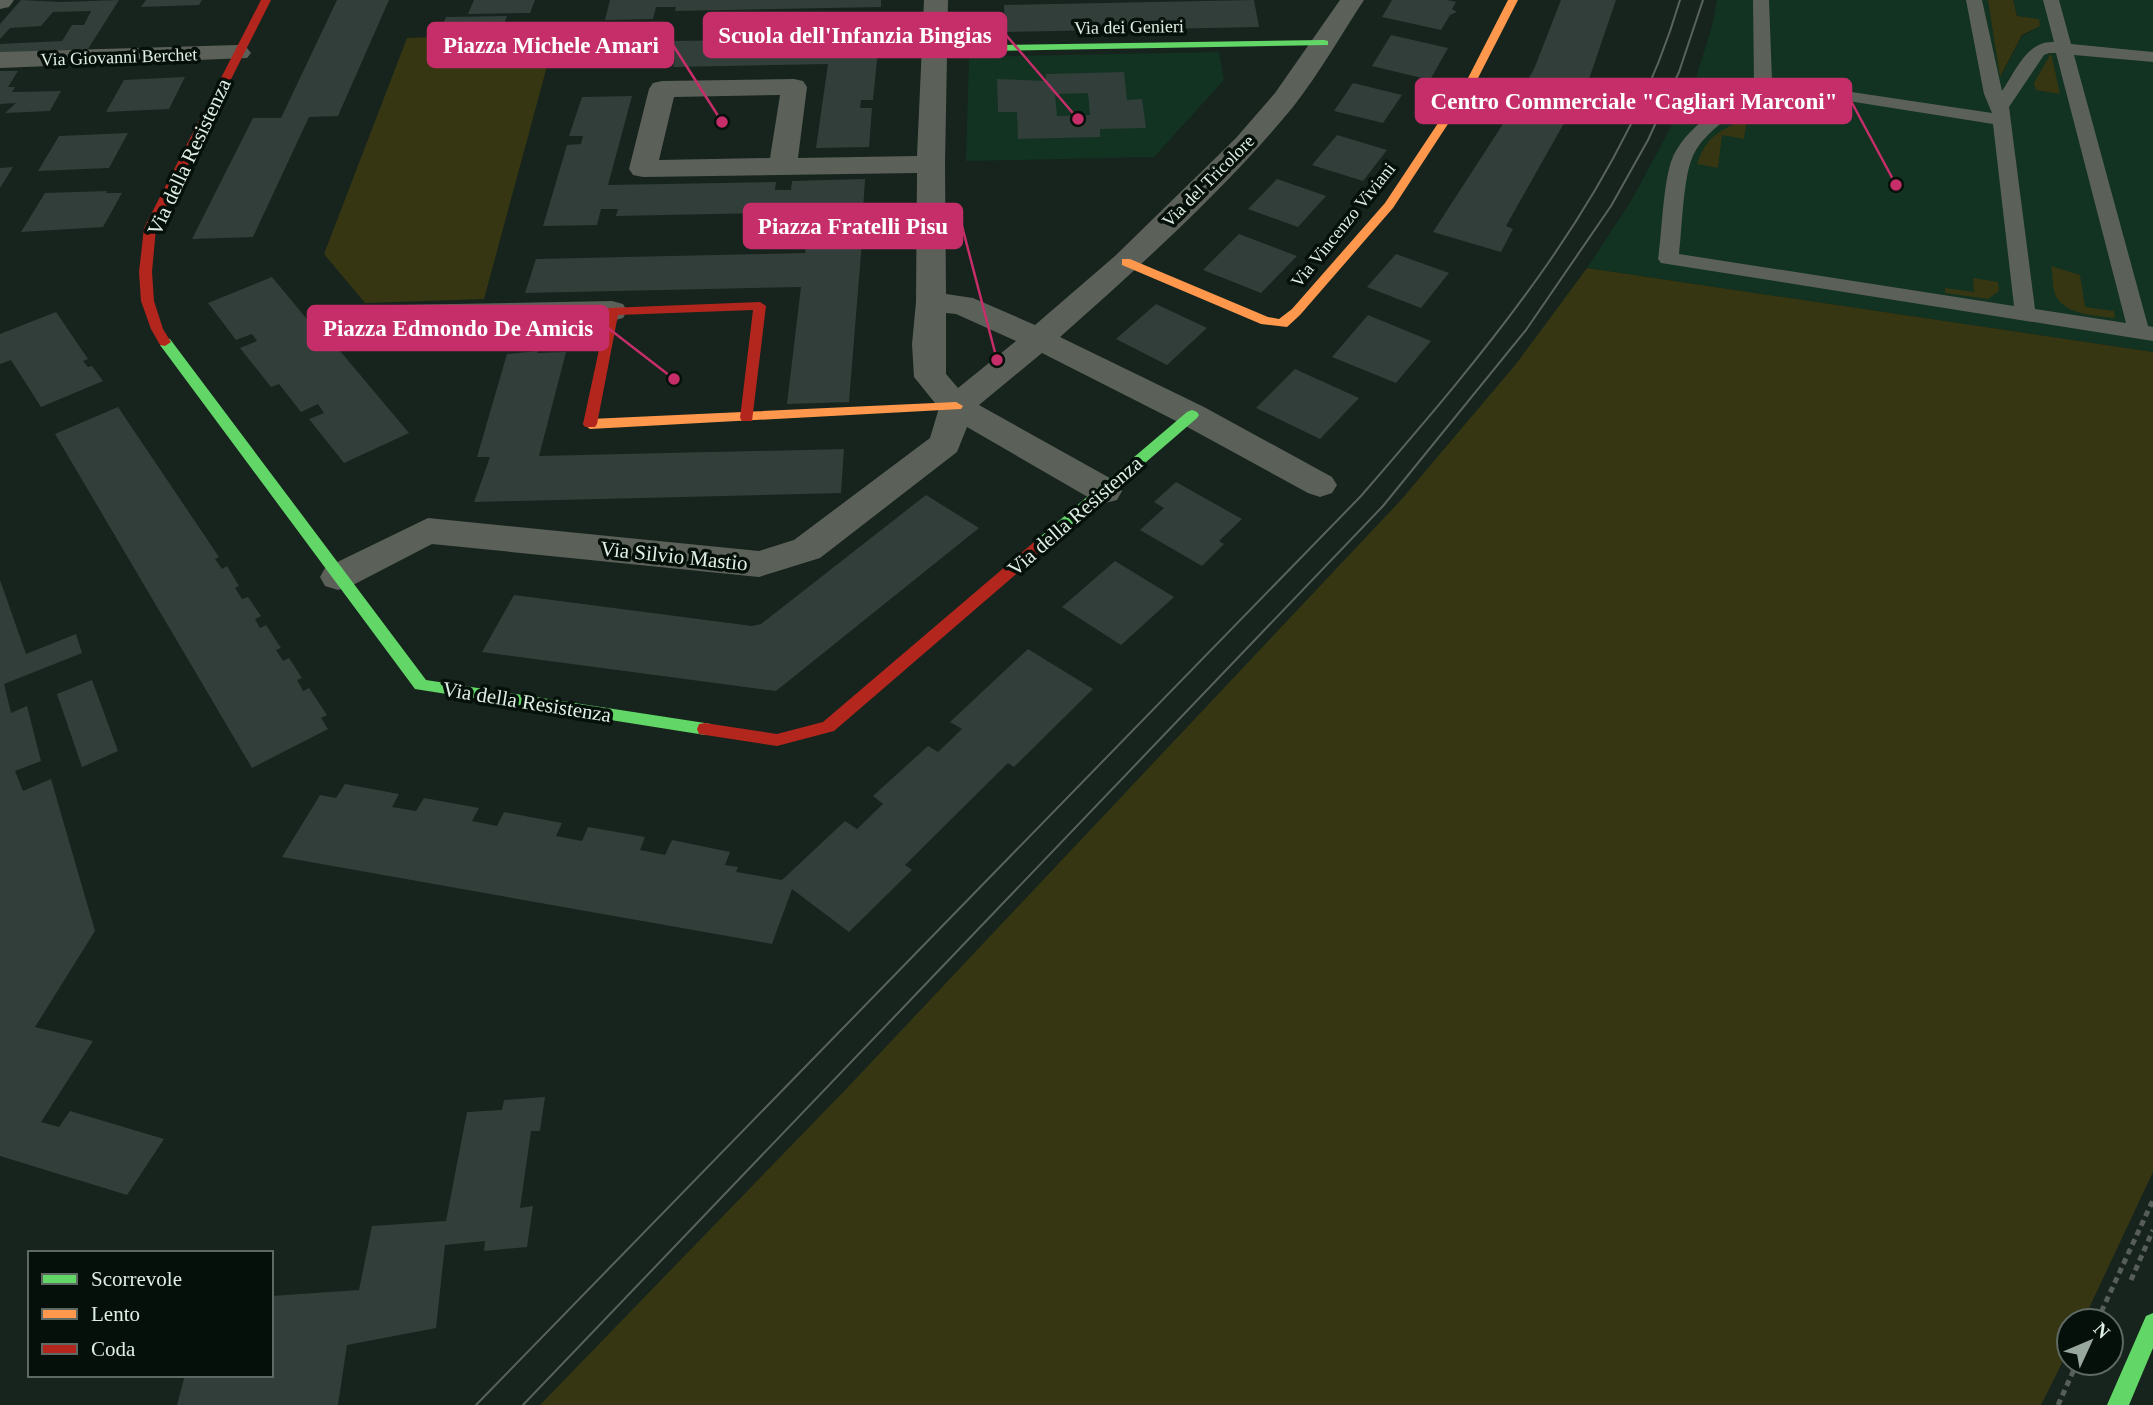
<svg xmlns="http://www.w3.org/2000/svg" width="2153" height="1405" viewBox="0 0 2153 1405" font-family="'Times New Roman',serif">
<style>
.built{fill:#123222}
.green{fill:#363612}
.building{fill:#313e3a;fill-rule:evenodd}
.lines{fill:none;stroke-linecap:round;stroke-linejoin:round}
.path{stroke:#575e58;stroke-width:5;stroke-dasharray:6 4.5;stroke-linecap:butt}
.lane{fill:#5b6059;fill-rule:evenodd}
.street{fill:#5b6059;fill-rule:evenodd}
.fast{fill:#63d668;fill-rule:evenodd}
.slow{fill:#ff974d;fill-rule:evenodd}
.jam{fill:#b3261e;fill-rule:evenodd}
.tram{stroke:#5a625d;stroke-width:2}
.labels{text-anchor:middle;dominant-baseline:central;stroke-width:7;stroke-linejoin:round;paint-order:stroke}
.far-street-label{font-size:18px;fill:#dfefe5;stroke:#06100a}
.street-label{font-size:21px;fill:#dfefe5;stroke:#06100a}
.leader{fill:none;stroke:#c52e69;stroke-width:2.5}
.callout-dot{fill:#c52e69;stroke:#06100a;stroke-width:2.5}
.callout{fill:#c52e69;stroke:#c52e69;stroke-width:2.5}
.callout-label{font-size:23px;text-anchor:middle;font-weight:bold;fill:#fff}
</style>
<rect width="100%" height="100%" fill="#16241d"/>
<!-- built -->
<path class="built" d="M1717 0H1988L2001 76 2022 36 2033 30 2038 19 2017 16 2013 0H2153V352L1587 268 1631 201 1694 84 1712 26Z
M1219 52 1224 80 1154 157 966 161 969 57Z"/>
<!-- green -->
<path class="green" d="M1988 0H2013L2017 16 2039 19 2040 26 2022 35 2000 77Z
M556 33 484 299 365 303 324 254 407 38Z
M2051 53 2060 94 2036 90 2034 83Z
M1747 118 1744 139 1722 135 1718 168 1697 164C1707 134 1721 131 1747 118Z
M2051 266 2080 275 2085 307 2114 311 2115 318C2097 316 2063 315 2055 294 2052 286 2053 274 2051 266Z
M1587 268 2153 352V1172L2083 1321H2069V1349L2041 1405H540L849 1086 1401 500 1516 364Z
M1973 278 1998 282 1999 291 1988 299 1945 293V288L1974 292Z"/>
<!-- building -->
<path class="building" d="M21 0 61 2 119 0 88 49 0 53V44L62 41 72 25H84L91 11 53 12 41 26 10 28 0 39V24Z
M146 0H202L199 5 141 7Z
M337 0H389L338 116 309 117 253 237 192 239 253 118H281Z
M474 0H535L530 13 468 14Z
M610 0H881V7L675 11 676 7H656L653 19 605 20Z
M1254 0 1259 27 1005 32 1004 5Z
M1392 0H1447L1456 2 1452 9 1457 12 1450 15 1441 30 1382 17Z
M1561 0H1616L1589 79 1506 226 1513 229 1501 252 1433 232 1501 127 1534 69Z
M507 16 501 31H440L446 17Z
M880 30 873 100H861L860 108H872L869 147 816 148 828 64 673 67 675 60H660L658 67 590 68 598 42 814 39 813 44H830L831 31Z
M1391 35 1448 48 1430 80 1372 66Z
M0 71H18L8 87H15L12 92 61 91 50 111 5 113 16 103 0 104Z
M1124 72 1127 100 1142 99 1146 128 1100 129V137L1018 139 1017 112H998L997 79 1046 81V74ZM1088 93 1090 115 1057 116 1055 94Z
M185 77 169 109 106 112 124 80Z
M1353 83 1402 95 1383 123 1334 111Z
M632 96 608 185 776 182 775 190H791L792 181 865 179 863 211 616 216 618 209H601L597 225 543 226 567 145 581 144 583 136H569L582 97Z
M128 133 109 168 38 171 59 136Z
M1337 135 1387 150 1363 181 1312 165Z
M13 167 0 188V168Z
M1277 179 1326 196 1298 227 1248 209Z
M107 191 106 193H122L103 227 21 232 45 193Z
M1239 234 1297 256 1261 293 1203 270Z
M862 241 849 402 787 404 801 287 525 293 536 259 805 253 807 242Z
M1396 254 1449 273 1421 308 1367 287Z
M272 277 330 347 335 345 409 433 344 463 309 419 324 413 318 404 301 412 279 384 271 387 240 348 257 341 252 334 236 340 208 303Z
M1156 304 1207 328 1167 365 1116 339Z
M56 312 88 359 83 361 88 367 92 366 103 381 41 407 11 360 0 364V334Z
M1368 315 1431 341 1396 383 1332 357Z
M538 351 537 353 566 352 539 456 844 449 841 493 474 502 490 457H477L507 354Z
M1295 369 1359 398 1320 439 1256 408Z
M118 407 219 557 215 559 222 569 227 566 239 586 235 588 242 599 248 597 261 616 255 619 260 628 266 625 281 648 276 650 283 661 289 658 302 678 297 680 303 691 309 688 327 715 321 718 328 729 252 768 55 434Z
M1176 482 1242 519 1219 541 1224 544 1202 566 1140 530 1164 508 1154 502Z
M926 495 979 528 776 691 482 652 514 595 752 626 761 624Z
M1115 561 1174 597 1121 645 1062 607Z
M0 580 26 654 76 634 82 653 4 684 11 713 27 706 41 761 15 771 23 791 51 779 95 931 35 1027 93 1041 41 1122 59 1127 70 1111 164 1139 127 1195 0 1156Z
M1028 649 1093 689 1014 767 1008 763 905 865 912 870 849 932 792 889 772 944 282 857 320 795 336 798 345 784 399 794 392 807 416 811 424 798 479 808 472 821 497 826 504 812 562 823 556 836 582 841 588 827 645 837 640 850 665 855 672 840 730 852 725 865 738 867 736 872 782 880 845 821 857 829 883 804 873 796 928 746 938 752 962 729 950 722Z
M92 680 118 751 82 767 57 694Z
M545 1097 540 1131H531L520 1208 533 1206 527 1247 484 1251 485 1241 445 1245 436 1328 347 1345 338 1405H177L185 1375H271V1296L359 1290 372 1226 446 1221 467 1112 502 1110 504 1100Z"/>
<g class="lines">
<!-- path -->
<path class="path" d="M2131 1280 2153 1230
M2097 1321 2153 1200
M2058 1405 2077 1363"/>
<!-- lane -->
<path class="lane" d="M1753 0H1769L1772 80 1992 113 1984 94 1966 0H1982L2002 91C2015 72 2027 40 2054 42L2043 0H2059L2071 44 2153 52V62L2074 55 2148 326 2153 327V341L1661 263 1658 259C1662 232 1663 186 1671 162 1683 127 1726 104 1754 84ZM2049 53H2056L2126 323 2035 309 2009 107 2044 55ZM1779 90 1993 124 2014 306 1679 254C1682 230 1683 183 1691 161 1701 130 1743 109 1768 91Z"/>
<!-- street -->
<path class="street" d="M0 0H14L9 7 0 9Z
M924 0H948L945 164 946 294 973 298 1035 325 1115 256 1236 138 1275 93 1340 0H1364C1341 35 1319 74 1293 107 1224 191 1141 265 1060 337L1204 407 1332 477 1337 485 1332 493 1320 497 1308 493 1180 423 1042 353 979 405 1117 482 1122 491 1117 500 1105 503 1093 500 967 427 957 452 820 558 759 577 432 544 351 586 338 590 325 586 320 577 325 568 428 518 759 551 794 540 930 438 939 408 914 377 912 344 916 302 917 173 643 177 633 175 629 169 649 89 653 83 662 81 794 79 803 81 807 87 798 158 917 156ZM780 95 770 158 659 160 674 97ZM946 313 956 314 1016 341 958 388 946 374Z
M238 45 247 48 251 53 247 58 0 68V52Z
M612 301 623 304 627 311 623 318 612 321 398 325 387 322 383 315 387 308 398 305Z"/>
<!-- fast -->
<path class="fast" d="M1324 40 1328 41V45L935 52 930 49 935 46Z
M165 338 170 339 426 680 705 723 711 724 713 729 711 734 705 735 415 689 160 345V339Z
M1192 410 1197 412 1199 415 1197 418 1050 545H1040L1038 541 1040 537 1187 412Z
M2153 1313V1348L2129 1405H2107L2146 1316Z"/>
<!-- slow -->
<path class="slow" d="M1508 0H1518L1478 78 1393 208 1300 315 1287 327 1261 324 1122 265V259H1130L1268 317 1279 319 1292 309 1385 203 1468 78Z
M956 402 963 406 961 409 590 429 583 424 590 419Z"/>
<!-- jam -->
<path class="jam" d="M261 0H271L156 228 152 272 154 301 163 329 171 342 165 346 160 345 151 329 141 301 139 272 144 228Z
M760 302 766 306 752 421H742L740 418 753 310 618 315 597 424 595 427H585L583 424 608 308Z
M1045 536 1052 541 1050 545 834 731 777 746 699 734 697 729 699 724 705 723 777 734 823 722 1040 537Z"/>
<!-- tram -->
<path class="tram" d="M476 1405 1361 496C1488 349 1624 191 1680 0
M523 1405 1383 506 1526 330 1611 206 1648 140 1679 72 1703 0"/>
</g>
<g class="labels">
<!-- far-street labels -->
<g class="far-street-label">
<text transform="translate(1129 27) rotate(-1)">Via dei Genieri</text>
<text transform="translate(119 57) rotate(-2)">Via Giovanni Berchet</text>
<text transform="translate(1208 181) rotate(-45)">Via del Tricolore</text>
<text transform="translate(1343 225) rotate(-51)">Via Vincenzo Viviani</text>
</g>
<!-- street labels -->
<g class="street-label">
<text transform="translate(189 157) rotate(-65)">Via della Resistenza</text>
<text transform="translate(1075 516) rotate(-41)">Via della Resistenza</text>
<text transform="translate(674 556) rotate(6)">Via Silvio Mastio</text>
<text transform="translate(527 702) rotate(9)">Via della Resistenza</text>
</g>
</g>
<!-- callouts -->
<path class="leader" d="M1078 119L1006 35M722 122L673 45M1896 185L1851 101M997 360L962 226M674 379L608 328"/>
<g class="callout-dot">
<circle cx="1078" cy="119" r="7"/>
<circle cx="722" cy="122" r="7"/>
<circle cx="1896" cy="185" r="7"/>
<circle cx="997" cy="360" r="7"/>
<circle cx="674" cy="379" r="7"/>
</g>
<g class="callout">
<rect x="704" y="13" width="302" height="44" rx="7"/>
<rect x="428" y="23" width="245" height="44" rx="7"/>
<rect x="1416" y="79" width="435" height="44" rx="7"/>
<rect x="744" y="204" width="218" height="44" rx="7"/>
<rect x="308" y="306" width="300" height="44" rx="7"/>
</g>
<g class="callout-label">
<text x="855" y="43">Scuola dell'Infanzia Bingias</text>
<text x="551" y="53">Piazza Michele Amari</text>
<text x="1634" y="109">Centro Commerciale "Cagliari Marconi"</text>
<text x="853" y="234">Piazza Fratelli Pisu</text>
<text x="458" y="336">Piazza Edmondo De Amicis</text>
</g>
<!-- legend -->
<rect x="28" y="1251" width="245" height="126" fill="#06100a" stroke="#5d6962" stroke-width="2"/>
<rect x="42" y="1274" width="35" height="10" fill="#63d668" stroke="#5d6962" stroke-width="2"/>
<text x="91" y="1286" font-size="21" fill="#dfefe5">Scorrevole</text>
<rect x="42" y="1309" width="35" height="10" fill="#ff974d" stroke="#5d6962" stroke-width="2"/>
<text x="91" y="1321" font-size="21" fill="#dfefe5">Lento</text>
<rect x="42" y="1344" width="35" height="10" fill="#b3261e" stroke="#5d6962" stroke-width="2"/>
<text x="91" y="1356" font-size="21" fill="#dfefe5">Coda</text>
<!-- north arrow -->
<g transform="translate(2090 1342) rotate(46)"><circle r="33" fill="#06100a" stroke="#5d6962" stroke-width="2"/>
<path d="M0-5L12 26L0 18L-12 26Z" fill="#99a89f"/>
<text y="-10" font-size="19" font-weight="bold" text-anchor="middle" fill="#dfefe5">N</text>
</g>
</svg>
